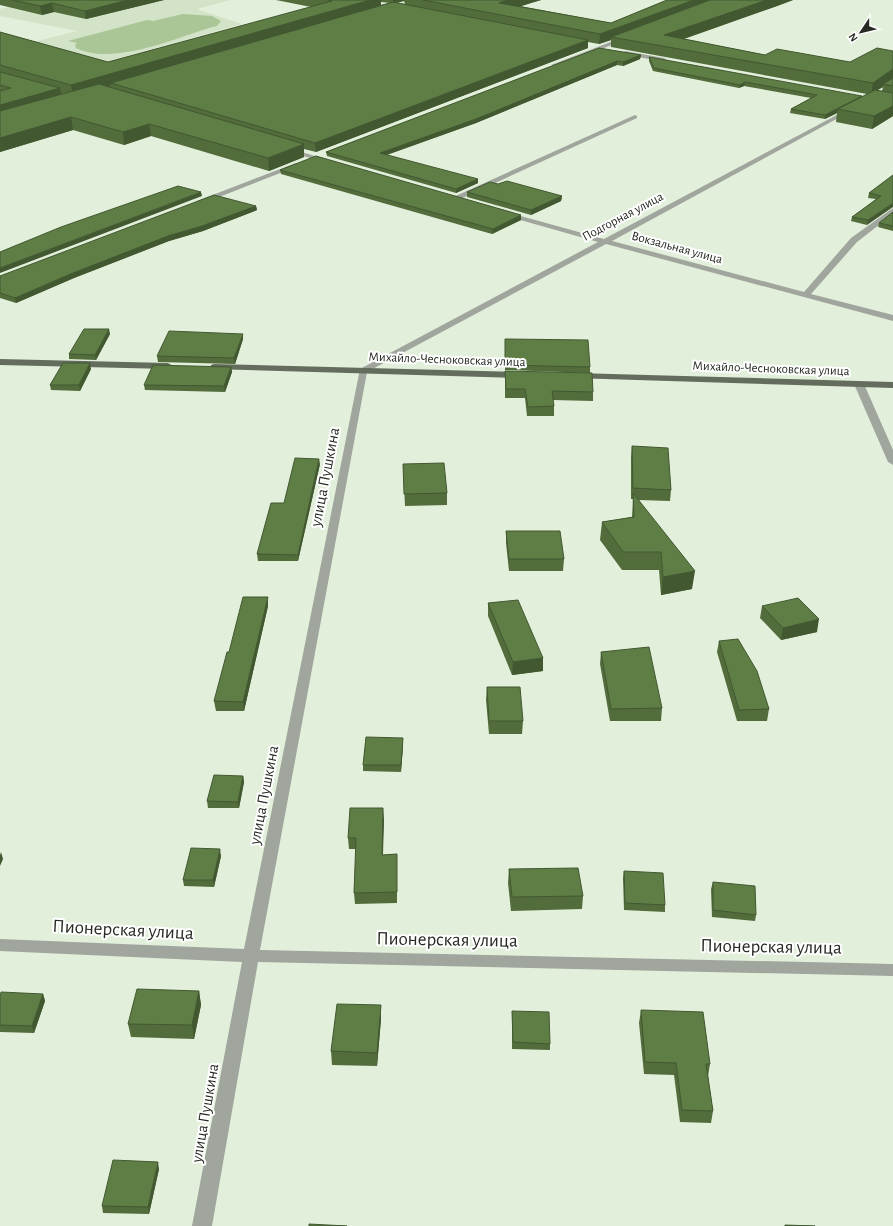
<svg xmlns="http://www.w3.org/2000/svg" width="893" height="1226" viewBox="0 0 893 1226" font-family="'Alegreya Sans',sans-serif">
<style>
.built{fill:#d3e3c7}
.green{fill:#aac596}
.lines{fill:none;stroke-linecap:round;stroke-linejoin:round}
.minor{fill:#a0a59d;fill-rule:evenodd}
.major{fill:#646d5d;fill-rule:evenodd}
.wall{fill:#526c3c;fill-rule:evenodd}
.shaded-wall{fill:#425831}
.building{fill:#5f7e46;stroke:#425831}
.labels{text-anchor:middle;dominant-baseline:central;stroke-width:4;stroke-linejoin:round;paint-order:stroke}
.far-street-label{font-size:13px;fill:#262a22;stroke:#fff}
.street-label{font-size:16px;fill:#262a22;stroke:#fff}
.near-street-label{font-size:19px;fill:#262a22;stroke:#fff}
</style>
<rect width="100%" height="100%" fill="#e2efda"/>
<!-- built -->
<path class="built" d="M39 0H230L197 9 242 24 102 63 30 43 77 31 0 16V9Z"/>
<!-- green -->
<path class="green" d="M183 14 212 16 221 21 217 26 209 28C174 39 111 66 76 48L75 45 77 43 68 41 147 20 153 21Z"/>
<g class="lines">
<!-- minor -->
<path class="minor" d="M626 36 628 39 556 66 551 65Z
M625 51 664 58 667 60 664 62 623 54Z
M848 109 853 110 612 241 804 292 851 238 893 208V214L857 242 811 294 893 315V321L606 244 367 372 260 950 893 964V976L258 962 212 1226H192L242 962 0 951V939L244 949 360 369 598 242 503 215V211L604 239Z
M635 115 637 116V118L458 200 451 198Z
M289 148 331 161 332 162 329 164 287 151V149Z
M296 163 298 164V166L204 203 197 201Z
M859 381 864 384 893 450V465L888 462 854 384Z"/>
<!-- major -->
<path class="major" d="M0 359 168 363 173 366 168 369 0 365Z
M214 364 522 372 527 375 522 378 211 369V365Z
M576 373 893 382V388L573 378 571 376Z"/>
</g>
<!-- wall -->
<path class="wall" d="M0 0H164L86 19 54 12 42 15 0 5Z
M276 0H541L520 6 611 23 667 0H793L777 6 684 39 765 55 850 62 893 51V116L872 129 836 122 837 113 825 119 790 113 791 109 811 98 744 86 739 88 653 71 649 61V57L862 97 867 94 611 47V40L599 44 588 42V48L316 152 304 149V157L269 171 151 136 124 145 73 130 0 152V32L108 62 311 7ZM404 1 405 4 397 3ZM381 2 390 3 381 5ZM883 87 882 91 877 90Z
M599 48 641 55 640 59 623 66 617 65 476 123 387 155 478 183 456 193 327 156 326 152Z
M280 170 521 220 492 234 281 174Z
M893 175 867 225 851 221 852 217 876 199 868 198 869 193Z
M498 184 562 196 561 201 531 215 467 197V192Z
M256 206 257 210 203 231 169 241 74 278 16 303 0 298V276Z
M893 212V231L878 227 879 223Z
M110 334 96 360 69 359V354Z
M243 339 235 364 158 362 157 356Z
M505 339 590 367V373L505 370Z
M231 367 232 372 225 392 145 390 144 385Z
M91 369 80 391 51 390 50 385Z
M505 371 593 392V401L553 400 554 406V416H527L525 398H505Z
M632 446 671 490 670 501 639 500 692 589 661 595 659 570H622L600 540 602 522 632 517 633 499H631V457Z
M320 464 298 561H258L257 554 284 503Z
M403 464 447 493V505L405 506Z
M506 531 564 559 563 571H509L506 543Z
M268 597V606L244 711H216L214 701Z
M488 603 543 658V671L512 675 488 616Z
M762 606 817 632 781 640 760 618Z
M719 641 769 709 767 721H737L717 652Z
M601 652 662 708 661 721H610L600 664Z
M487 687 523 721 522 734H489L486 700Z
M403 745 401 772 363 771V765Z
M243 776 244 782 239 808H208L207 801Z
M384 819 383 855 397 854V903L355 904 354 893 356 849H349L348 838Z
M221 856 214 887 184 886 183 880Z
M509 869 583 896 582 909 511 911 508 883Z
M624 871 665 905V912L624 910 623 878Z
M713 882 756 915 755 921 712 917 711 889Z
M199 991 201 1005 194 1039 131 1037 128 1024Z
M43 994 45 1001 34 1033 0 1032V996Z
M641 1010 710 1064 708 1076 713 1111 711 1123 680 1122 674 1075 644 1074 639 1023Z
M512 1011 550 1044V1050L512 1049Z
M381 1019 377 1066 332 1065 331 1051Z
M159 1169 149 1214 103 1213 102 1206Z"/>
<!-- shaded-wall -->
<path class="shaded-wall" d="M128 0H164L86 19 85 11Z
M370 0H381V7L111 83V85L73 96 71 85Z
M393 0H404V1L393 3Z
M508 0H541L499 13V3Z
M694 0H721L611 37V40L599 44 600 34Z
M767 0H793L777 6 663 46 664 35Z
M52 3 54 12 42 15 40 6Z
M588 40V48L316 152 315 143Z
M641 55 640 59 623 66V62Z
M617 61V65L476 123 380 157V153Z
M893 69V80L883 84V87L871 94 873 83Z
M745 82 744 86 739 88 740 85Z
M60 88 62 100 0 117V105Z
M862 96V100L838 109 837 113 825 119V115Z
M893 106V116L872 129 874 116Z
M71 117 73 130 0 152V138Z
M149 124 151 136 124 145 123 132Z
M304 144V157L269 171 268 158Z
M478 179V183L456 193V189Z
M201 192 202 196 0 273V268Z
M562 196 561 201 531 215V210Z
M893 203V207L867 225 868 220Z
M256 206 257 210 203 231 169 241 74 278 16 303 15 298 73 273 168 236Z
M521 215V220L492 234 493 229Z
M109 329 110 334 96 360 95 355Z
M243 334V339L235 364 234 358Z
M90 363 91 369 80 391 79 385Z
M231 367 232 372 225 392 224 386Z
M319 459 320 464 298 561V555Z
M695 571 692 589 661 595 663 577Z
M268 597V606L244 711 243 702Z
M819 619 817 632 781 640 783 628Z
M543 658V671L512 675 513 662Z
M403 738V745L401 772V765Z
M243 776 244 782 239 808 238 802Z
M383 808 384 819 382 865V855Z
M220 849 221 856 214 887 213 880Z
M1 852 3 859 0 866V855Z
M199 991 201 1005 194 1039 192 1025Z
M43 994 45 1001 34 1033 32 1026Z
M381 1005V1019L377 1066V1053Z
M158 1162 159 1169 149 1214 148 1207Z"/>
<!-- building -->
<path class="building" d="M12 0H128L85 11 52 3 40 6Z
M328 0H370L71 85 0 65V32L108 62 332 1Z
M423 0H508L499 3 611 23 667 0H694L600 34Z
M710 0H767L664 35 765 55 777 49 850 62 877 48 893 51V69L873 83 611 37Z
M393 2 588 40 315 143 111 83Z
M599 48 641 55 623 62 617 61 476 119 380 153 478 179 456 189 326 152Z
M649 57 862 96 825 115 791 109 817 95 745 82 740 85 654 68Z
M0 72 60 88 0 105V91L11 88 0 85Z
M893 78V86L883 84Z
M99 84 304 144 268 158 149 124 123 132 71 117 0 138V111Z
M875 90 893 93V106L874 116 838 109Z
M316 156 521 215 493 229 280 170Z
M893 175V203L868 220 852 217 881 196 869 193Z
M507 181 562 196 531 210 467 192 490 182 498 184Z
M178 186 201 192 0 268V252L61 227Z
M214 195 256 206 202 226 168 236 73 273 15 298 0 293V276Z
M893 212V226L879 223Z
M84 329H109L95 355 69 354Z
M169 331 243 334 234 358 157 356Z
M505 339 588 340 590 367 505 365Z
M63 363H90L79 385H50Z
M153 365 231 367 224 386 144 385Z
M505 371 592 373 593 392 552 391 554 406 528 407 525 389H506Z
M632 446 668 448 671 490 633 488Z
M295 458 319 459 298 555 257 554 271 503H284Z
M444 463 447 493 404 494 403 464Z
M633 493 695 571 663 577 661 552H623L602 522 634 517Z
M506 531H560L564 559H509Z
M243 597H268L243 702 214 701 227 652H229Z
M798 598 819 619 783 628 762 606Z
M518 600 543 658 513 662 488 603Z
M738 639 757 671 769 709 739 710 719 641Z
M649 647 662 708 611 709 601 652Z
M487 687H520L523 721H489Z
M366 737 403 738 401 765H363Z
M214 775 243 776 238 802 207 801Z
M350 808H383L382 855 397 854V892L354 893 356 838H348Z
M191 848 220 849 213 880H183Z
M578 868 583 896 512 897 509 869Z
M624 871 663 873 665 905 625 903Z
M713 882 755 886 756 915 713 910Z
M137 989 199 991 192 1025 128 1024Z
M1 992 43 994 32 1026 0 1025V996Z
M337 1004 381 1005 377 1053 331 1051Z
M641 1010 703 1012 710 1064H706L713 1111 682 1110 676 1063 645 1062Z
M512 1011 549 1012 550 1044 513 1042Z
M113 1160 158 1162 148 1207 102 1206Z
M309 1224 347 1226H309Z
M785 1225 815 1226H785Z"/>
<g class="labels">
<!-- far-street labels -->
<g class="far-street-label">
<text transform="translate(623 217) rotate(-28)">Подгорная улица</text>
<text transform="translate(677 248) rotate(15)">Вокзальная улица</text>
<text transform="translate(447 360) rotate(2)">Михайло-Чесноковская улица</text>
<text transform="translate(771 369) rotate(2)">Михайло-Чесноковская улица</text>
</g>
<!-- street labels -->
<g class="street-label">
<text transform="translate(325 477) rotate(-79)">улица Пушкина</text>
<text transform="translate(264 795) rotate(-79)">улица Пушкина</text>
<text transform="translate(205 1113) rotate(-80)">улица Пушкина</text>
</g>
<!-- near-street labels -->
<g class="near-street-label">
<text transform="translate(123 930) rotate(3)">Пионерская улица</text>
<text transform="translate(447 940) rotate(1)">Пионерская улица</text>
<text transform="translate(771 947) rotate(1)">Пионерская улица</text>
</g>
</g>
<!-- north arrow -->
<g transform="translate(861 32) rotate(235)" stroke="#ffffff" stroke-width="3" paint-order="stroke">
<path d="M0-3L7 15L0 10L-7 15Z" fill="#262a22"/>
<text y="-6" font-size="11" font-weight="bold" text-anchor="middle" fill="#262a22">N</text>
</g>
</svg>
